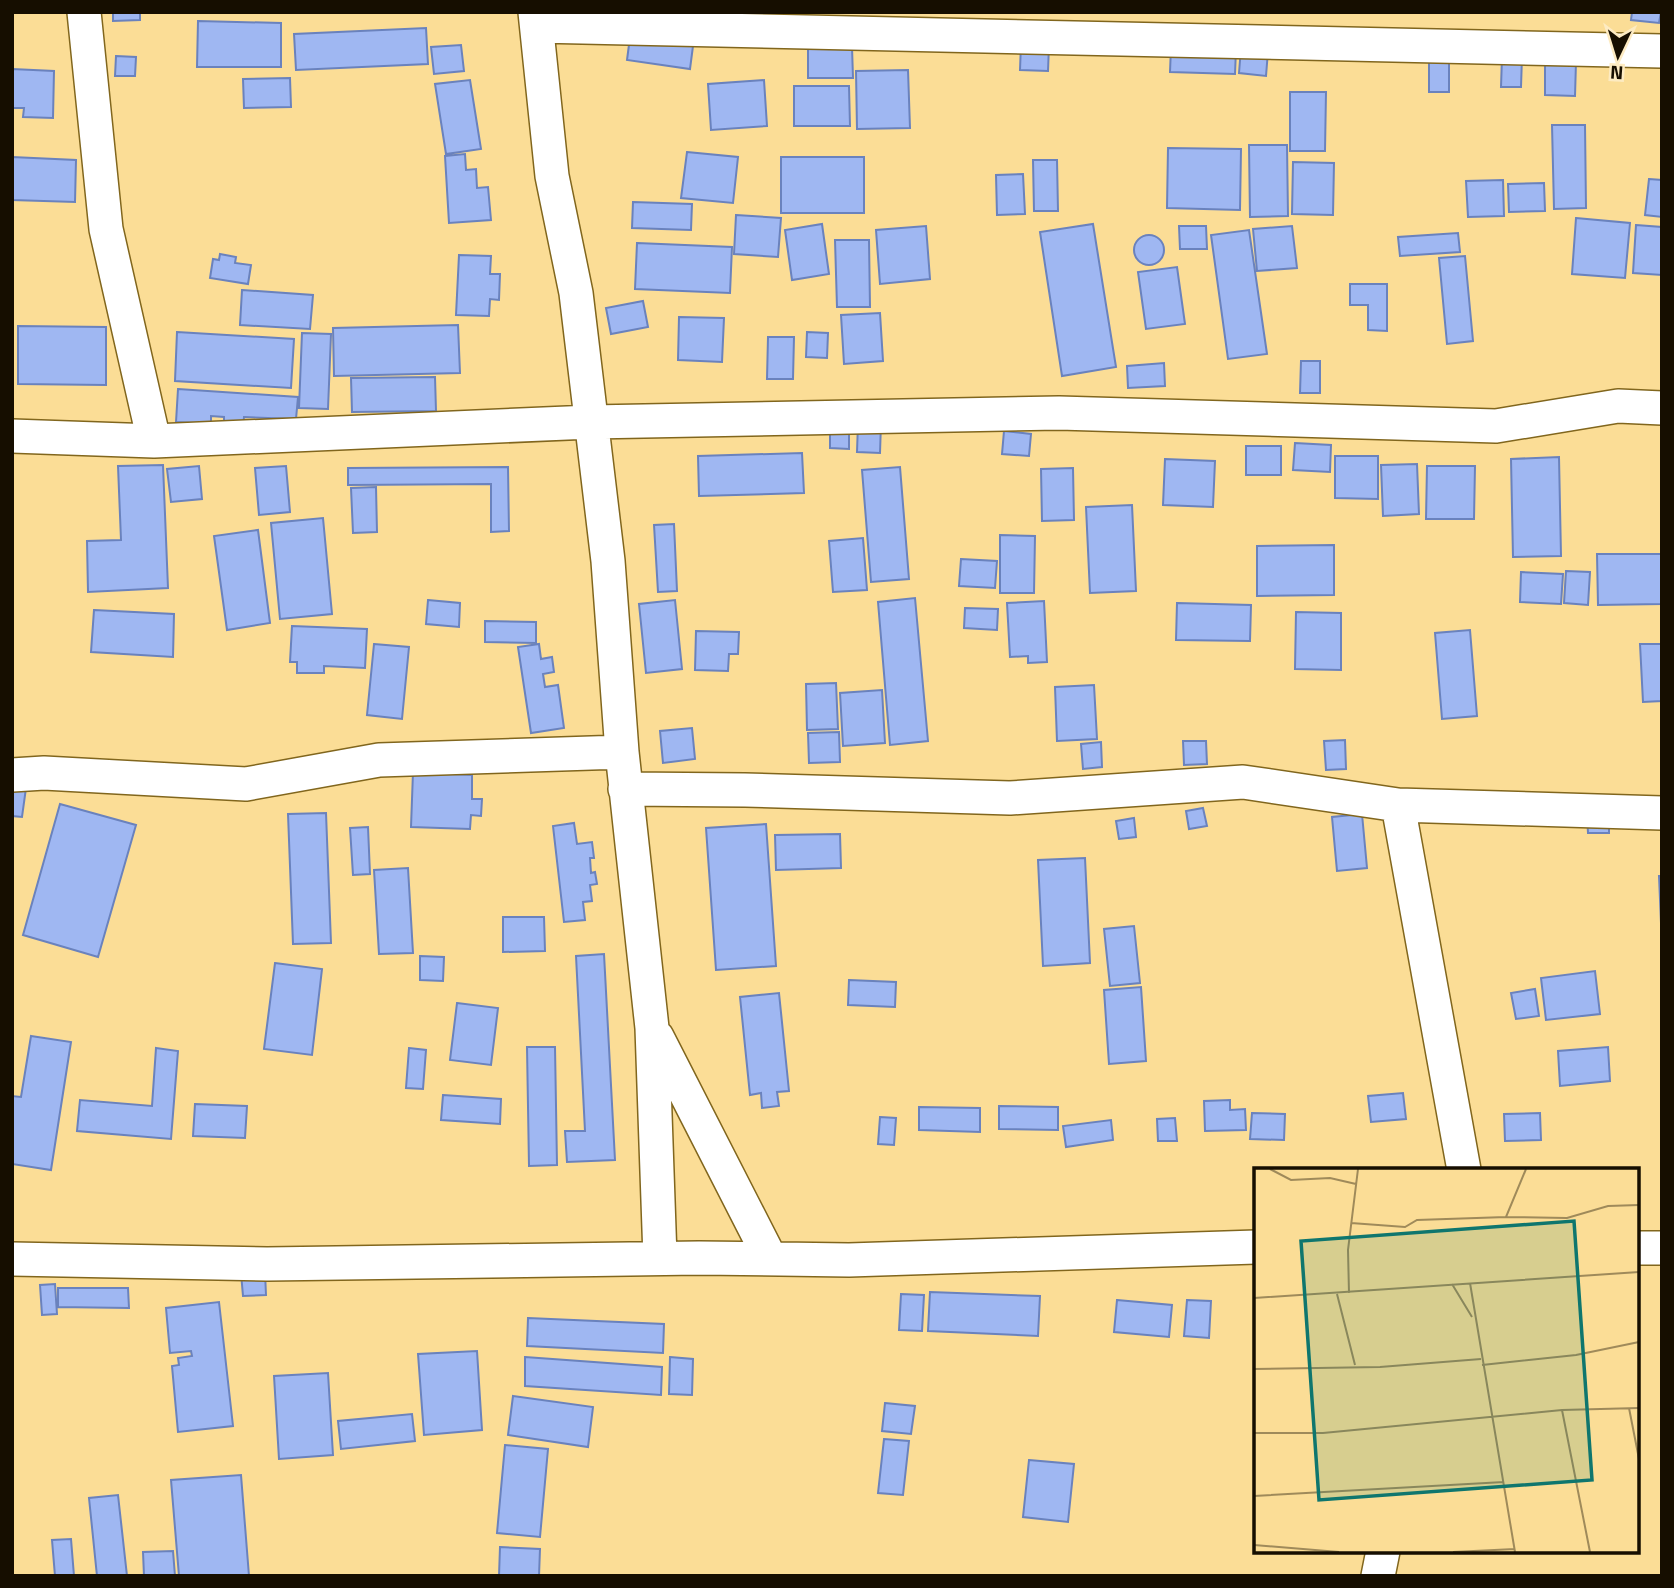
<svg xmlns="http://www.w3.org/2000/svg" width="1674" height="1588" viewBox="0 0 1674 1588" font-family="'Titillium Web',sans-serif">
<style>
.building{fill:#9fb7f2;stroke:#6a82bd;stroke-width:2}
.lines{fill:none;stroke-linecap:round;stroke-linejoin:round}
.street-casing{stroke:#81661d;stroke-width:36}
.street{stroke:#fff;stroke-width:33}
.inset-road{fill:none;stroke:#9f8a5a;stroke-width:2}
.view{fill:#0f766e;fill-opacity:0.15;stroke:#0f766e;stroke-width:3.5}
.inset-edge{fill:none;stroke:#160e00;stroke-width:3.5}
</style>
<rect width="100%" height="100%" fill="#fbdd96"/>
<!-- building -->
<path class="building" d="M113 12H140V20L113 21Z
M1632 12H1661L1659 23 1631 20Z
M198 21 281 23V67H197Z
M426 28 428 64 296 70 294 34Z
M630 37 693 46 690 69 627 60Z
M1021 43 1049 45 1048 71 1020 70Z
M461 45 464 71 434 74 431 47Z
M808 47H852L853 78H808Z
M1171 47 1236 49 1235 74 1170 72Z
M1241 48 1268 51 1266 76 1239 73Z
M116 56 136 57 135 76H115Z
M1429 57H1449V92H1429Z
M1502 57H1522L1521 87H1501Z
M1545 61 1576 62 1575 96 1545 95Z
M12 69 54 71 53 118 23 117 24 108H12Z
M908 70 910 128 857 129 856 71Z
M290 78 291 107 244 108 243 79Z
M470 80 481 149 446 154 435 84Z
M764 80 767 126 711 130 708 84Z
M794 86H849L850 126H794Z
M1290 92H1326L1325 151H1290Z
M1552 125H1585L1586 208 1554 209Z
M1249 145H1287L1288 216 1250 217Z
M1168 148 1241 149 1240 210 1167 208Z
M687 152 738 157 733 203 681 198Z
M465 154 466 170 476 169 477 188 488 187 491 220 449 223 445 156Z
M12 157 76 160 75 202 12 200Z
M781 157H864V213H781Z
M1033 160H1057L1058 211H1034Z
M1293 162 1334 163 1333 215 1292 214Z
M1023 174 1025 214 997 215 996 175Z
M1649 179 1662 180V217L1645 215Z
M1503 180 1504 216 1468 217 1466 181Z
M1544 183 1545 211 1509 212 1508 184Z
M633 202 692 204 691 230 632 228Z
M736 215 781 218 778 257 734 254Z
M1576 218 1630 223 1625 278 1572 274Z
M822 224 829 274 792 280 785 230Z
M1093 224 1116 367 1062 376 1040 232Z
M1636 225 1662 227V275L1633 273Z
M926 226 930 279 880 284 876 230Z
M1179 226H1206L1207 249H1180Z
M1292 226 1297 268 1257 271 1253 229Z
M1249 230 1267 354 1228 359 1211 235Z
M1458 233 1460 252 1400 256 1398 237Z
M1134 250a15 15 0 1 1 30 0a15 15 0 1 1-30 0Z
M835 240H869L870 307H837Z
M637 243 732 247 730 293 635 289Z
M220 254 236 257 235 263 251 265 248 284 210 278 213 259 219 260Z
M459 255 491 256 490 274H500L499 300 490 299 489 316 456 315Z
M1465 256 1473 341 1447 344 1439 258Z
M1177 267 1185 324 1146 329 1138 272Z
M1350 284H1387V331L1368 330V305H1350Z
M242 290 313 295 310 329 240 325Z
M643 301 648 327 611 334 606 308Z
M880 313 883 361 844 364 841 315Z
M679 317 724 318 722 362 678 360Z
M458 325 460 373 334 376 333 328Z
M18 326 106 327V385L18 384Z
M177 332 294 339 291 388 175 381Z
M807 332 828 333 827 358 806 357Z
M302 333 331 334 328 409 299 408Z
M768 337H794L793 379H767Z
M1301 361H1320V393H1300Z
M1164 363 1165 386 1128 388 1127 366Z
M435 377 436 411 352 412 351 378Z
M178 389 298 397 296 419 244 417 243 427 224 426V417L211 416V424L176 422Z
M858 423H881L880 453 857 452Z
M830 425 849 426V449L830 448Z
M1004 431 1031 434 1029 456 1002 454Z
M1295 443 1331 445 1330 472 1293 470Z
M1246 446H1281V475H1246Z
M802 453 804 493 699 496 698 456Z
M1335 456H1378V499L1335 498Z
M1559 457 1561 556 1513 557 1511 459Z
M1165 459 1215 461 1213 507 1163 505Z
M1417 464 1419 514 1383 516 1381 465Z
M163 465 168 588 88 592 87 541 121 540 118 466Z
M199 466 202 499 171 502 167 469Z
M286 466 290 512 259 515 255 468Z
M1427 466H1475L1474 519H1426Z
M508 467 509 531 491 532V484L348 485V468Z
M900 467 909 579 871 582 862 470Z
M1073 468 1074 520 1042 521 1041 469Z
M376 487 377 532 353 533 351 488Z
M1132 505 1136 591 1090 593 1086 507Z
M323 518 332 614 280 619 271 523Z
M674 524 677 591 658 592 654 525Z
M258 530 270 623 227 630 214 536Z
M1000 535 1035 536 1034 593H1000Z
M863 538 867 590 833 592 829 541Z
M1334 545V595L1257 596V546Z
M1597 554H1662V604L1598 605Z
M961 559 997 561 995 588 959 586Z
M1566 571 1590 572 1588 605 1564 603Z
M1521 572 1563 574 1561 604 1520 602Z
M915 598 928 741 890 745 878 602Z
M428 600 460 603 459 627 426 624Z
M675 600 682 669 646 673 639 604Z
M1044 601 1047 662 1028 663V656L1010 657 1007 603Z
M1177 603 1251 605 1250 641 1176 640Z
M965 608 998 609 997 630 964 628Z
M94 610 174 614 173 657 91 652Z
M1296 612 1341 613V670L1295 669Z
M485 621 536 622V643L485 642Z
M292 626 367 629 365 668 324 666V673H297V662H290Z
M1470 630 1477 716 1442 719 1435 633Z
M696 631 739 632 738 654H729L728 671 695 670Z
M374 644 409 647 402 719 367 715Z
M539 644 541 659 552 657 554 672 543 674 545 687 558 685 564 728 531 733 518 647Z
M1640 644H1662V701L1643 702Z
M836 683 838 729 807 730 806 684Z
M1094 685 1097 739 1057 741 1055 687Z
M882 690 885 743 843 746 840 693Z
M692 728 695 759 663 763 660 731Z
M839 732 840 762 809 763 808 733Z
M1345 740 1346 769 1326 770 1324 741Z
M1183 741H1206L1207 764 1184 765Z
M1101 742 1102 767 1083 769 1081 744Z
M413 772 472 775V799H482L481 816 471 815 470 829 411 827Z
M12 786 26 788 22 817 12 816Z
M60 804 136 825 98 957 23 935Z
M1203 808 1207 826 1189 829 1186 811Z
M326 813 331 943 293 944 288 814Z
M1362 814 1367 868 1337 871 1332 817Z
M1587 815H1609V833H1588Z
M1134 818 1136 837 1119 839 1116 821Z
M574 823 577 844 592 842 594 858H590L591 873 595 872 597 884 590 885 592 901 583 902 585 920 564 922 553 826Z
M766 824 776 966 716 970 706 828Z
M368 827 370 874 353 875 350 828Z
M840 834 841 868 776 870 775 835Z
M1085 858 1090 963 1043 966 1038 860Z
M408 868 413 953 379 954 374 870Z
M1659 876H1662V923H1661Z
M503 917H544L545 951 503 952Z
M1134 926 1140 983 1110 986 1104 929Z
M604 954 615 1160 567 1162 565 1131H585L576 956Z
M420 956 444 957 443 981 420 980Z
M275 963 322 969 312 1055 264 1049Z
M1595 971 1600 1014 1546 1020 1541 978Z
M849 980 896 982 895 1007 848 1005Z
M1141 987 1146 1061 1109 1064 1104 990Z
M1535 989 1539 1016 1516 1019 1511 993Z
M779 993 789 1091 777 1092 779 1106 762 1108 761 1093 750 1095 740 997Z
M457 1003 498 1008 491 1065 450 1060Z
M31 1036 71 1042 51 1170 12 1164V1096L21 1097Z
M527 1047H555L557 1165 529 1166Z
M1608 1047 1610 1081 1560 1086 1558 1051Z
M156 1048 178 1051 171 1139 77 1131 80 1100 152 1106Z
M409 1048 426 1050 423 1089 406 1088Z
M1403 1093 1406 1119 1371 1122 1368 1096Z
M443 1095 501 1099 500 1124 441 1120Z
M1230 1100V1110L1245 1109 1246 1130 1205 1131 1204 1101Z
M195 1104 247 1106 245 1138 193 1136Z
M999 1106 1058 1107V1130L999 1129Z
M919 1107 980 1108V1132L919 1130Z
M1252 1113 1285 1114 1284 1140 1250 1139Z
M1540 1113 1541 1140 1505 1141 1504 1114Z
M880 1117 896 1118 894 1145 878 1144Z
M1175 1118 1177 1141H1158L1157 1119Z
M1111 1120 1113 1140 1066 1147 1063 1126Z
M265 1272 266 1295 243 1296 241 1273Z
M55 1284 57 1314 42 1315 40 1285Z
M58 1288H128L129 1308 58 1307Z
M930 1292 1040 1296 1038 1336 928 1331Z
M901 1294 924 1295 922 1331 899 1330Z
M1117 1300 1172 1305 1169 1337 1114 1332Z
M1187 1300 1211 1301 1209 1338 1184 1336Z
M219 1302 233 1426 178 1432 172 1366 179 1365 178 1358 192 1356 191 1351 170 1353 166 1308Z
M528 1318 664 1324 663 1353 527 1346Z
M477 1351 482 1430 424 1435 418 1354Z
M525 1357 662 1367 661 1395 525 1386Z
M670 1357 693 1359 692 1395 669 1394Z
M328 1373 333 1455 279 1459 274 1376Z
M513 1396 593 1407 588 1447 508 1435Z
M885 1403 915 1406 911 1434 882 1431Z
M412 1414 415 1441 341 1449 338 1421Z
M884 1439 909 1441 903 1495 878 1493Z
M505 1445 548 1449 540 1537 497 1533Z
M1029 1460 1074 1464 1068 1522 1023 1517Z
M241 1475 249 1576H179L171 1480Z
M118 1495 127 1576H97L89 1498Z
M71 1539 74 1576H55L52 1540Z
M500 1547 540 1549 539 1576H499Z
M173 1551 175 1576H144L143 1552Z"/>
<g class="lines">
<!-- street casing -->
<g class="street-casing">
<path id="street" d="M84 12 106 229 154 441
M535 12 552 176 576 293 608 561 622 752 652 1028 660 1258
M537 26 1662 51
M12 436 154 441 591 422 1059 413 1496 426 1618 406 1662 408
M12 775 44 773 246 784 379 760 622 752
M625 789 745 790 1010 798 1243 782 1398 805 1662 813
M1398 805 1464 1170
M657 1037 770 1258
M1637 1248H1662
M12 1259 267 1264 699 1258 849 1260 1256 1247
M1378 1576 1383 1551"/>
</g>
<!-- street -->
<use href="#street" class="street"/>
</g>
<!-- overview -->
<g transform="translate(1254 1168)">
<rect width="385" height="385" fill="#fbdd96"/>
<path class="inset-road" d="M16 1 37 12 76 10 102 16M252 49 313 50 354 38 385 37M97 55 151 59 163 52 252 49 272 1M216 115 261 384M198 116 218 149M95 125 94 82 104 1M83 126 101 197M0 130 385 104M228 197 322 187 385 174M0 201 126 199 227 191M375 240 385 291M308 242 336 384M0 265H69L308 242 385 240M0 328 250 314M0 377 85 384M199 384 261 381"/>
<path class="view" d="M320 53 338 312 65 332 47 73Z"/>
<rect width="385" height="385" class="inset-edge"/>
</g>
<!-- border -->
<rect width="1674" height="1588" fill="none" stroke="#160e00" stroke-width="28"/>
<!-- north arrow -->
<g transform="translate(1618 56) rotate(184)" stroke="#fdebc2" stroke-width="5" paint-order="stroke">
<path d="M0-5L12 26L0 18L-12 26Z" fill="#160e00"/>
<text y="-10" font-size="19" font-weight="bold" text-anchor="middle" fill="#160e00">N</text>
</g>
</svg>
